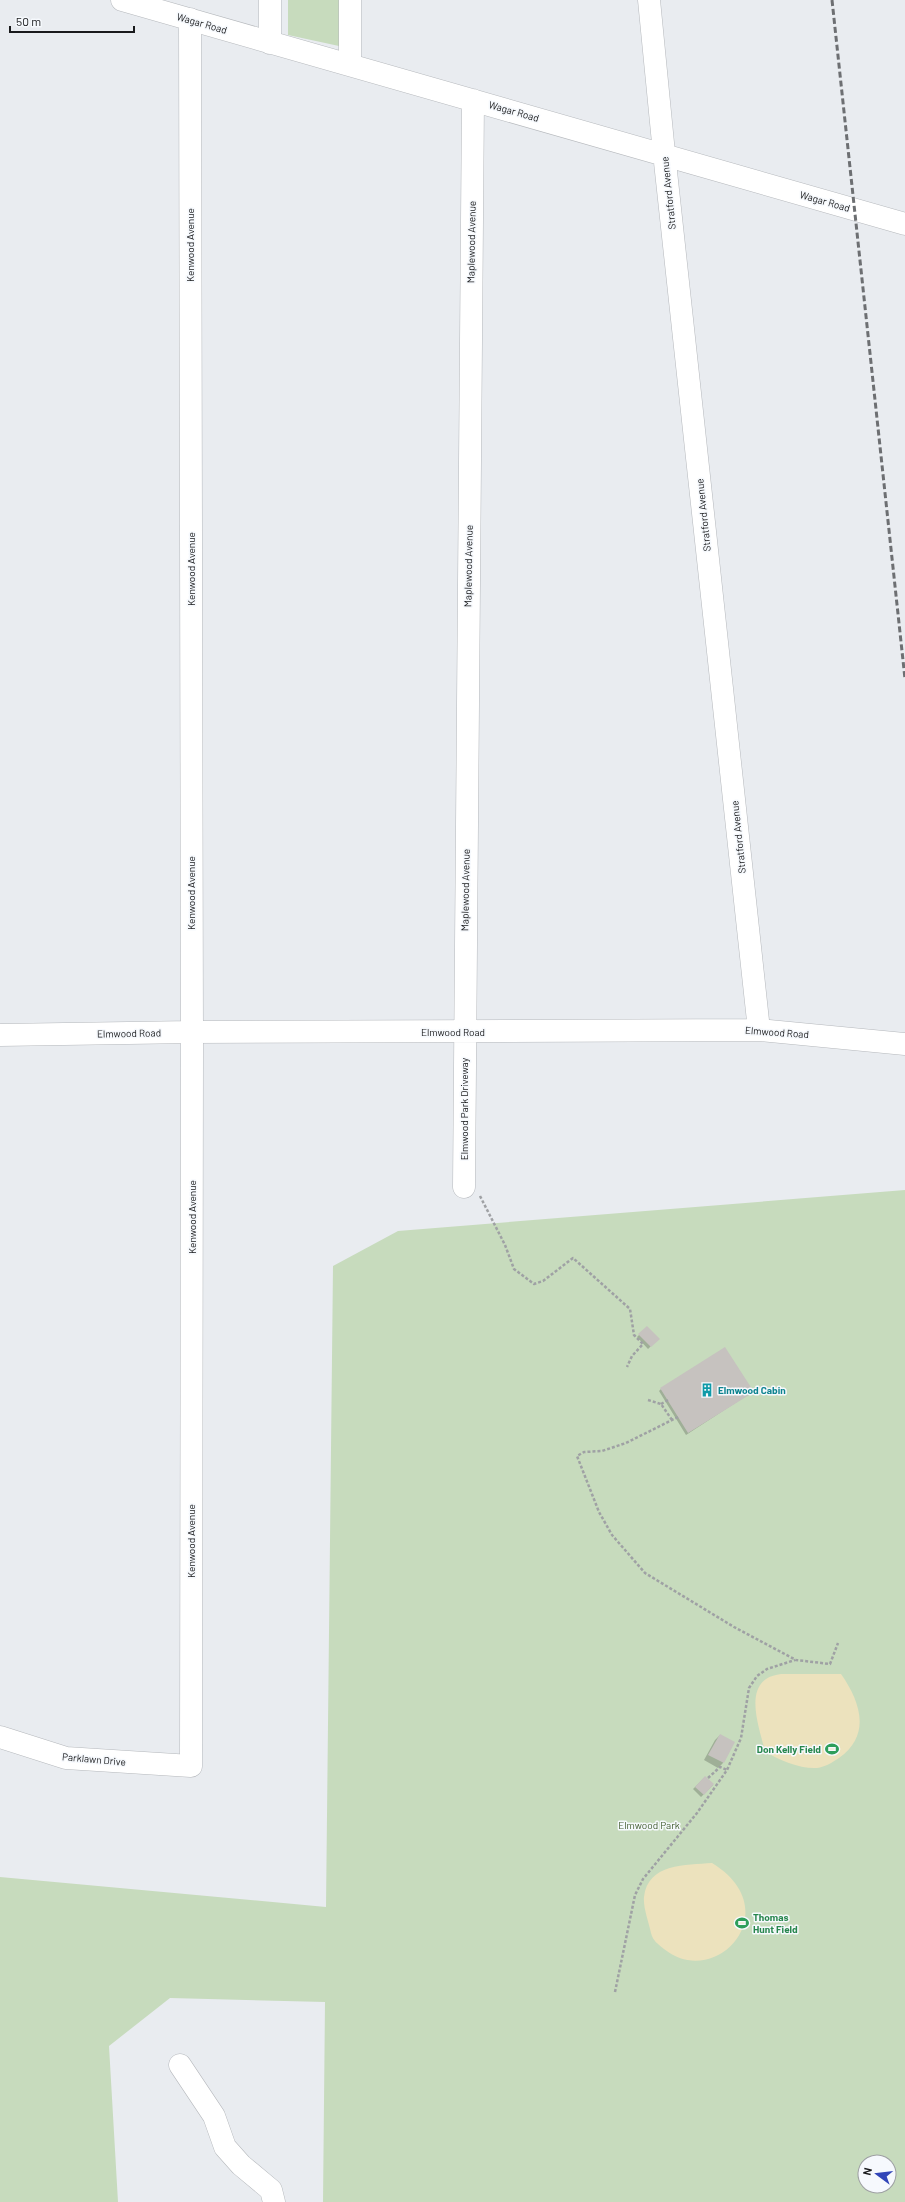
<svg xmlns="http://www.w3.org/2000/svg" width="905" height="2202" viewBox="0 0 905 2202" font-family="Barlow,sans-serif">
<style>
.green{fill:#c7dbbd;fill-rule:evenodd}
.sand{fill:#ece2bd}
.shadow{fill:#0003}
.building{fill:#c6c2bf}
.lines{fill:none;stroke-linecap:round;stroke-linejoin:round}
.minor-casing{stroke:#b5b8bc;stroke-width:23}
.path{stroke:#9fa1a4;stroke-width:2.5;stroke-dasharray:3 2;stroke-linecap:butt}
.minor{stroke:#fff;stroke-width:22}
.rail{stroke:#6d6f72;stroke-width:3;stroke-dasharray:6 3;stroke-linecap:butt}
.labels{text-anchor:middle;dominant-baseline:central;stroke-width:3;stroke-linejoin:round;paint-order:stroke}
.street-label{font-size:10px;fill:#191a1c;stroke:#f6f9fd}
.culture-label{font-size:10px;font-weight:bold;fill:#0d838f;stroke:#f6f9fd;text-anchor:start}
.leisure-label{font-size:10px;font-weight:bold;fill:#27864d;stroke:#f6f9fd;text-anchor:end}
.park-label{font-size:10px;fill:#415d2f;stroke:#f6f9fd}
</style>
<rect width="100%" height="100%" fill="#e9ecf0"/>
<!-- green -->
<path class="green" d="M288 0H339V46L288 35Z
M905 1190V2202H323L325 2002 170 1998 109 2046 118 2202H0V1877L326 1907 333 1266 398 1231ZM865 2162H889V2186H865Z"/>
<!-- sand -->
<path class="sand" d="M781 1674H841C860 1701 872 1735 839 1758 833 1762 825 1767 817 1768 800 1769 780 1760 765 1752 761 1732 745 1694 766 1679 770 1676 776 1675 781 1674Z
M712 1863C789 1910 716 1991 664 1949 658 1944 653 1941 651 1933 649 1923 643 1908 644 1897 648 1863 686 1865 712 1863Z"/>
<!-- shadow -->
<path class="shadow" d="M647 1327 658 1339 648 1349 637 1337Z
M661 1389 752 1392 686 1435 659 1391Z
M720 1735 723 1763 718 1768 704 1760 715 1740Z
M705 1777 713 1785 701 1797 693 1789Z"/>
<!-- building -->
<path class="building" d="M647 1326 660 1339 651 1347 638 1334Z
M725 1347 754 1392 688 1433 660 1388Z
M720 1734 735 1742 724 1763 708 1755Z
M705 1776 714 1784 704 1795 695 1787Z"/>
<g class="lines">
<!-- minor casing -->
<g class="minor-casing">
<path id="minor" d="M122 0 905 224
M350 0V64
M649 0 664 153 759 1030
M270 43V0
M0 1035 192 1032 759 1030 905 1044
M464 1187 473 100
M0 1737 66 1758 191 1766 192 1050 190 19
M180 2065 214 2116 225 2147 241 2165 271 2190 274 2202"/>
</g>
<!-- path -->
<path class="path" d="M480 1196 505 1245 514 1269 534 1284 543 1281 573 1258 630 1309 634 1335 643 1344 632 1356 627 1367
M648 1400 661 1404 672 1420
M661 1404 668 1400
M678 1417 626 1443 602 1451 584 1452 577 1456 599 1512 612 1535 645 1573 734 1627 796 1660 830 1664 838 1643
M708 1778 720 1767 727 1770
M615 1992 635 1895 643 1879 697 1813 727 1770 741 1738 749 1688 757 1676 767 1669 795 1660"/>
<!-- minor -->
<use href="#minor" class="minor"/>
<!-- rail -->
<path class="rail" d="M832 0 905 679"/>
</g>
<!-- icons -->
<defs>
<g id="building-bare" transform="scale(1.08)"><path d="M-4-6H4V6H1V3H-1V6H-4ZM-2.5-4.3h1.7v1.8h-1.7ZM.8-4.3h1.7v1.8H.8ZM-2.5-1h1.7V.8h-1.7ZM.8-1h1.7V.8H.8Z" fill="#0f9aa8" stroke="#f6f9fd" stroke-width="2.5" paint-order="stroke"/></g>
<g id="stadium-bare" transform="scale(1.08)"><path d="M0-5a6.5 5 0 1 0 0 10a6.5 5 0 1 0 0-10ZM-3.5-1.8h7v3.6h-7Z" fill="#2e9e5b" stroke="#f6f9fd" stroke-width="2.5" paint-order="stroke"/></g>
</defs>
<g fill-rule="evenodd">
<use href="#building-bare" x="707" y="1390"/>
<use href="#stadium-bare" x="832" y="1749"/>
<use href="#stadium-bare" x="742" y="1923"/>
</g>
<g class="labels">
<!-- street labels -->
<g class="street-label">
<text transform="translate(202 23) rotate(16)">Wagar Road</text>
<text transform="translate(514 111) rotate(16)">Wagar Road</text>
<text transform="translate(668 193) rotate(-96)">Stratford Avenue</text>
<text transform="translate(825 201) rotate(16)">Wagar Road</text>
<text transform="translate(471 242) rotate(-89)">Maplewood Avenue</text>
<text transform="translate(190 245) rotate(-90)">Kenwood Avenue</text>
<text transform="translate(703 515) rotate(-96)">Stratford Avenue</text>
<text transform="translate(468 566) rotate(-89)">Maplewood Avenue</text>
<text transform="translate(191 569) rotate(-90)">Kenwood Avenue</text>
<text transform="translate(738 837) rotate(-96)">Stratford Avenue</text>
<text transform="translate(465 890) rotate(-89)">Maplewood Avenue</text>
<text transform="translate(191 893) rotate(-90)">Kenwood Avenue</text>
<text x="453" y="1032">Elmwood Road</text>
<text transform="translate(777 1032) rotate(4)">Elmwood Road</text>
<text transform="translate(129 1033) rotate(-1)">Elmwood Road</text>
<text transform="translate(464 1109) rotate(-90)">Elmwood Park Driveway</text>
<text transform="translate(192 1217) rotate(-90)">Kenwood Avenue</text>
<text transform="translate(191 1541) rotate(-90)">Kenwood Avenue</text>
<text transform="translate(94 1759) rotate(5)">Parklawn Drive</text>
</g>
<!-- culture labels -->
<g class="culture-label">
<text x="718" y="1390">Elmwood Cabin</text>
</g>
<!-- leisure labels -->
<g class="leisure-label">
<text x="821" y="1749">Don Kelly Field</text>
<text x="753" y="1917" text-anchor="start">Thomas<tspan x="753" dy="12">Hunt Field</tspan></text>
</g>
<!-- park labels -->
<g class="park-label">
<text x="649" y="1825">Elmwood Park</text>
</g>
</g>
<!-- north arrow -->
<g transform="translate(877 2174) rotate(285)"><circle r="19" fill="#f6f9fd" stroke="#9ea0a3"/>
<path d="M0-3L7 15L0 10L-7 15Z" fill="#3246b8"/>
<text y="-6" font-size="11" font-weight="bold" text-anchor="middle" fill="#191a1c">N</text>
</g>
<!-- scale -->
<path d="M10 26v6h124v-6" fill="none" stroke="#191a1c" stroke-width="2"/>
<text x="16" y="26" font-size="12" fill="#191a1c" stroke="#f6f9fd" stroke-width="3" paint-order="stroke">50 m</text>
</svg>
